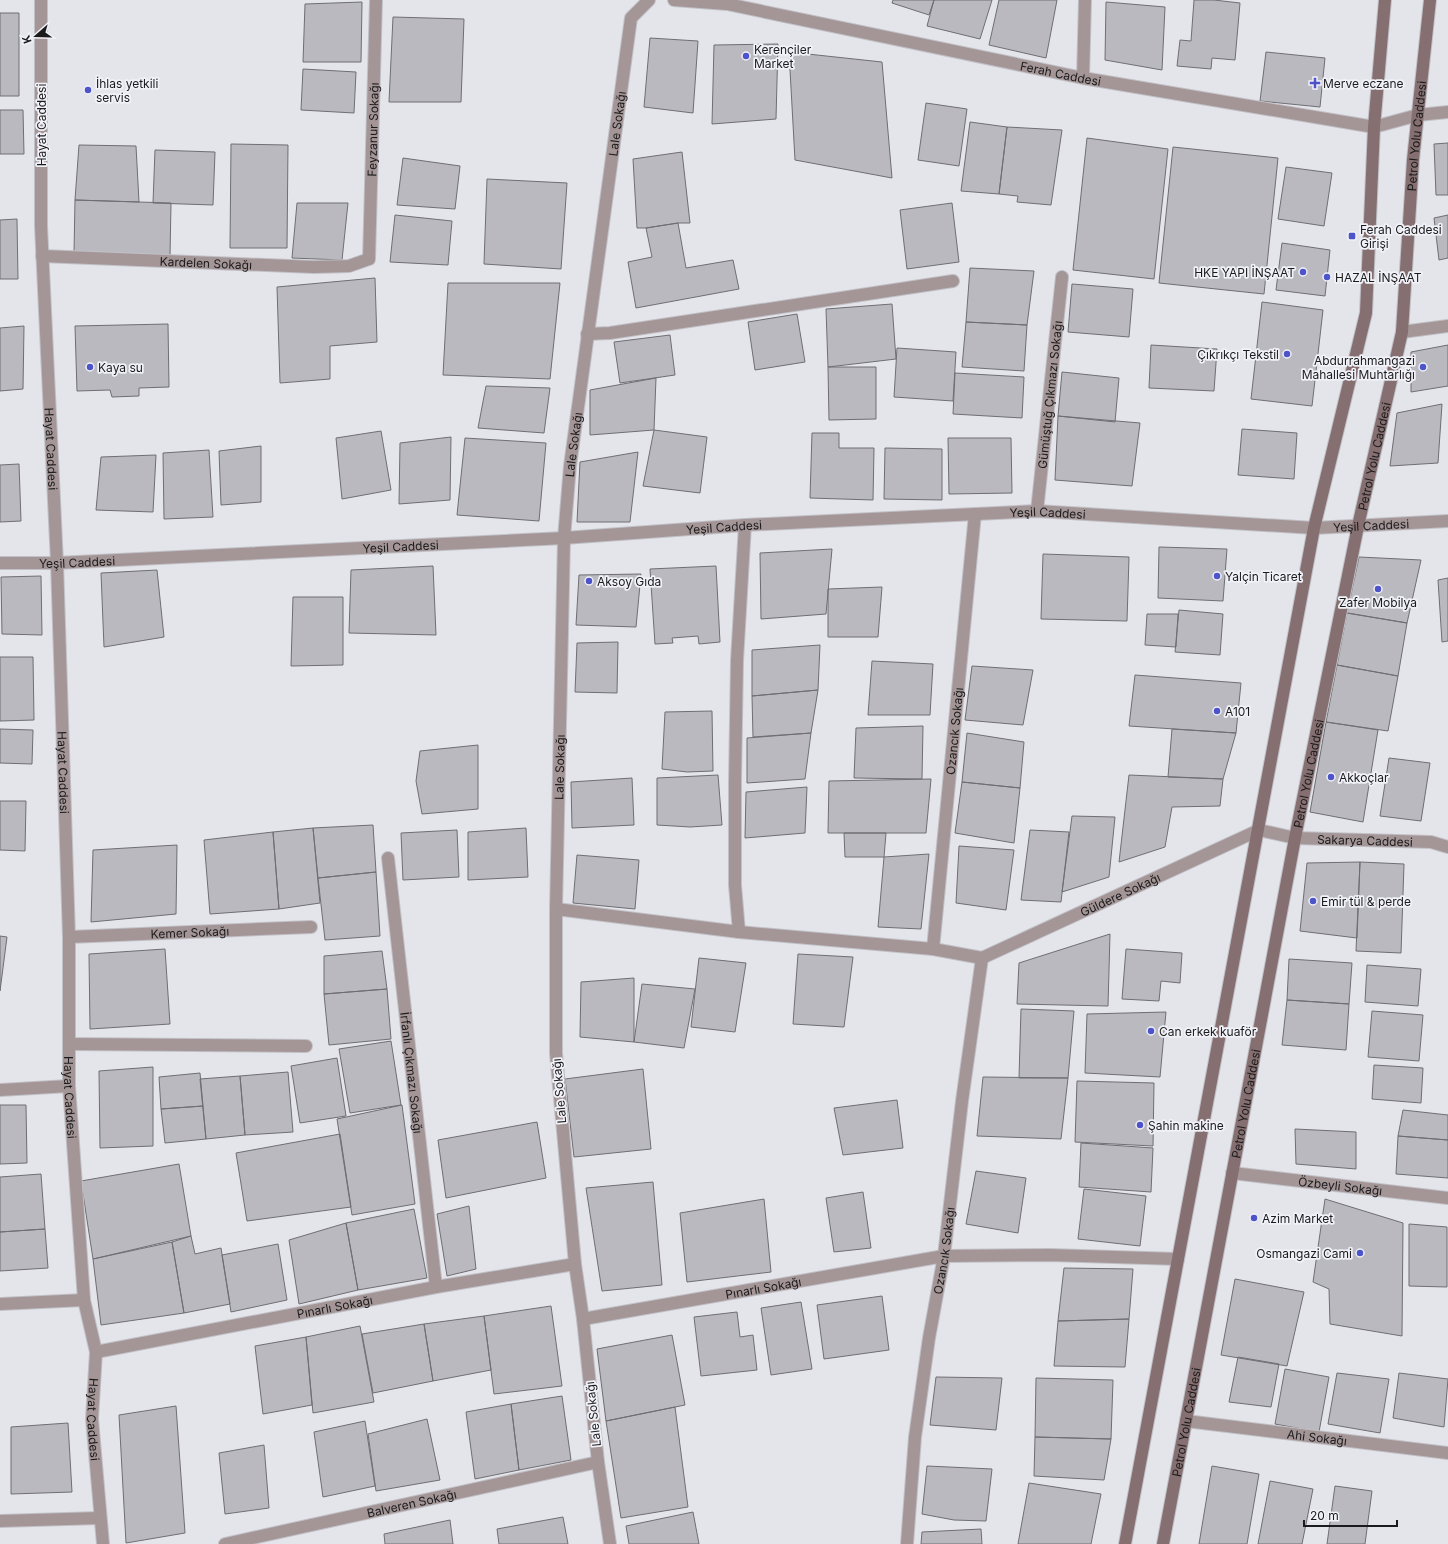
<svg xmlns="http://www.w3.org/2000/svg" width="1448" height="1544" viewBox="0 0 1448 1544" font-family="Inter,sans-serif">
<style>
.building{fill:#b9b9bf;stroke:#6e6e73}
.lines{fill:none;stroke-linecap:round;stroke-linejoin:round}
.lane-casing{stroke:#c0c0c6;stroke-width:14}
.street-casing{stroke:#c0c0c6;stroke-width:14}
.secondary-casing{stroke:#c0c0c6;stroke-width:14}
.lane{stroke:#a49596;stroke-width:12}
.street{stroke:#a49596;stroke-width:12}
.secondary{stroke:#856f70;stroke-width:12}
.poi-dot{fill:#4d54ca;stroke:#f1f1f8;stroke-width:1.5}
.labels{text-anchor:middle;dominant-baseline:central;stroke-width:3.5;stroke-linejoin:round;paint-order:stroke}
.poi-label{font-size:12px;fill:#1b1b1d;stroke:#f1f1f8;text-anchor:start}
.street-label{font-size:12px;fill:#1b1b1d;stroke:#f1f1f8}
</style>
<rect width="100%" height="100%" fill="#e4e4eb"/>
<!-- building -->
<path class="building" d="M893 0H934L929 15 892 3Z
M934 0H992L980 39 927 26Z
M999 0H1057L1046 58 989 45Z
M1194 0H1214L1240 3 1235 60 1212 58 1211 69 1177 66 1180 40 1191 41Z
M362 2 361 62H303L305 4Z
M1106 2 1165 7 1162 70 1105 60Z
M0 13H19V96H0Z
M393 17 464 19 461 102H389Z
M650 38 698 41 693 113 644 107Z
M778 44 776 119 712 124 714 45Z
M789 52 882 62 892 178 795 160Z
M1266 52 1325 58 1320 107 1260 101Z
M303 69 356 72 354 113 301 110Z
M926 103 967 109 959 166 918 160Z
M0 110H23L24 154H0Z
M970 122 1007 127 999 194 961 191Z
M1007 127 1062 130 1051 205 1017 202 1018 196 999 194Z
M1087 138 1168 149 1154 279 1073 270Z
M1448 143V195H1436L1434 144Z
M231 144 288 145 287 248H230Z
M79 145 136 146 139 202 75 200Z
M1173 147 1278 158 1264 294 1159 283Z
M155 150 215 152 213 205 153 203Z
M682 152 690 223H678L646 228H637L633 159Z
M403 158 460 166 455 209 397 205Z
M1286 167 1332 173 1324 226 1278 219Z
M487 179 567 183 561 269 484 264Z
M75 200 171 203 170 256 74 253Z
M297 203H348L342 260 292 258Z
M952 203 959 262 907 269 900 210Z
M395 215 452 221 448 265 390 262Z
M1448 215V258L1439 260 1434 218Z
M17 219 18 279H0V220Z
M678 223 686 268 733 260 739 289 636 308 628 262 652 257 646 228Z
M1282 243 1330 250 1325 296 1276 290Z
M970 268 1034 271 1027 325 966 322Z
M375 278 377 342 330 346V379L280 383 277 287Z
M448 283H560L550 379 443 375Z
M1072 284 1133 289 1129 337 1068 332Z
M1262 302 1323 310 1312 406 1251 399Z
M892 304 896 359 828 367 826 309Z
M797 314 805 362 755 370 748 322Z
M966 322 1027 325 1024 371 962 367Z
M168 324 169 387 139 388V396L112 397 110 390 77 391 75 326Z
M24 326 23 389 0 391V328Z
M670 335 675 375 620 383 614 342Z
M1151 345 1217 349 1214 391 1149 388Z
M1448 345V386L1411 392V352Z
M897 348 956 352 953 401 894 397Z
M828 367H876V419L829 420Z
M1062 372 1119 378 1115 422 1058 416Z
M955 373 1024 377 1022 418 953 414Z
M656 378 654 430 590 435V390Z
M486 386 550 388 544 433 478 428Z
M1442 404 1438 463 1390 466 1397 413Z
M1058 416 1140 423 1132 486 1055 480Z
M1242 429 1297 433 1294 479 1238 475Z
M654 430 707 437 700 493 643 486Z
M381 431 391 490 342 499 336 438Z
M812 433H839V448H874L873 500 810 498Z
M451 437 450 500 399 504 400 443Z
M465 438 546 443 539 521 457 515Z
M948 438H1011L1012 493 949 494Z
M261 446V502L221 505 219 451Z
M885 448 942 449V500L884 499Z
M209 450 213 517 164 519 163 453Z
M638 452 630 522H577L580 462Z
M156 455 153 512 96 510 101 457Z
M19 464 21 521 0 522V465Z
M1159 547 1227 549 1223 601 1158 598Z
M832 549 826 614 761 619 760 553Z
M1043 554 1129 557 1127 621 1041 619Z
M1359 557 1421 560 1407 623 1347 613Z
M433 566 436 635 349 633 351 570Z
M716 566 720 642 699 644 698 636 672 638 673 643 655 644 650 569Z
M157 570 164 637 104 647 101 573Z
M641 574 636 627 576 625 579 575Z
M41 576 42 635 2 634 1 577Z
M1448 578V641L1442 642 1438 580Z
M882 587 878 637H828V589Z
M293 597H343V665L291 666Z
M1179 610 1223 614 1220 655 1175 652Z
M1347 613 1407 623 1398 676 1337 665Z
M1147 614H1178L1176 647 1145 645Z
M618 642 617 693 575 692 577 643Z
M820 645 818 690 752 696V650Z
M0 657H33L34 720 0 721Z
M872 661 933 664 930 715H868Z
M1337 665 1398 676 1388 731 1326 722Z
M972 666 1033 670 1023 725 965 720Z
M1135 675 1241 683 1236 733 1129 726Z
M818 690 811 733 753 737 752 696Z
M712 711 713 771 687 772 662 769 665 712Z
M1326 722 1378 730 1363 822 1310 812Z
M923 726 922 779 854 778 856 728Z
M0 729 33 730 32 764 0 763Z
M1172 729 1236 733 1223 779 1168 777Z
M811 733 805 779 747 783V738Z
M967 733 1024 742 1020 788 962 782Z
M478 745V809L422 814 416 781 420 751Z
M1389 758 1430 763 1421 821 1380 816Z
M718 775 722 825 690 827 657 825V778Z
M1129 775 1223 779 1220 806 1172 807 1165 847 1119 862Z
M632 778 634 825 572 828 571 782Z
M931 779 926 833H828L829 781Z
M962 782 1020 788 1014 843 955 833Z
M807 787 805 833 745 838 746 792Z
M0 801H26L25 851 0 850Z
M1072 816 1115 817 1109 877 1062 892Z
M373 825 376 872 318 878 313 828Z
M313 828 320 903 279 909 273 832Z
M526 828 528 877 468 880V832Z
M457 830 459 877 403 880 401 833Z
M1030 830 1069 832 1061 902 1021 900Z
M273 832 279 909 210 914 204 840Z
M844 833H886L884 857H845Z
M177 845 176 914 91 922 93 850Z
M959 846 1014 850 1006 910 956 903Z
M929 854 921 929 878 927 884 857Z
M577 855 639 860 635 909 573 903Z
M1360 862 1404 864 1401 953 1356 951Z
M1360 862 1357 938 1300 931 1307 863Z
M376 872 380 936 325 940 318 878Z
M1110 934 1108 1006 1017 1004 1019 963Z
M0 936 7 937 0 991Z
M165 949 170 1024 90 1029 89 954Z
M1126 949 1182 953 1180 983 1161 981 1159 1001 1122 999Z
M382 951 387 989 324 994V956Z
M798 954 853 957 844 1027 793 1024Z
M699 958 746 963 735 1032 691 1027Z
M1289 959 1352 963 1349 1004 1287 1000Z
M1367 965 1421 969 1418 1006 1365 1002Z
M634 978V1042L580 1037 581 982Z
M642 984 695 989 684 1048 634 1042Z
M387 989 391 1039 329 1045 324 994Z
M1287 1000 1349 1004 1346 1050 1282 1045Z
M1021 1009 1074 1011 1068 1078H1019Z
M1372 1011 1423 1015 1419 1061 1368 1057Z
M1166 1012 1160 1077 1085 1073 1087 1014Z
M391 1041 401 1105 350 1113 339 1049Z
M337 1058 346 1116 300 1123 291 1066Z
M1374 1065 1423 1068 1421 1103 1372 1099Z
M153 1067V1146L100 1148 99 1071Z
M643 1069 651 1149 574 1157 565 1079Z
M288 1072 293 1132 245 1135 240 1076Z
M200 1073 203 1106 161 1109 159 1077Z
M240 1076 245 1135 206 1139 200 1079Z
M983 1077 1068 1078 1061 1139 977 1136Z
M1077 1081 1154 1083 1153 1146 1075 1142Z
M897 1100 903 1148 843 1155 834 1108Z
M0 1105H26L27 1163 0 1164Z
M402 1105 415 1204 352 1215 337 1119Z
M203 1106 206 1139 165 1143 161 1109Z
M1403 1110 1448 1115V1140L1398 1136Z
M537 1122 546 1178 446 1198 438 1140Z
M1295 1129 1356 1132V1169L1296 1164Z
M340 1134 351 1207 247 1221 236 1153Z
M1398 1136 1448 1140V1178L1396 1174Z
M1081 1143 1153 1148 1151 1192 1079 1187Z
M179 1164 191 1236 93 1259 81 1181Z
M976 1171 1026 1178 1018 1233 966 1224Z
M41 1174 45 1229 0 1232V1177Z
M653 1182 662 1285 602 1291 586 1188Z
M1084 1189 1146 1196 1140 1246 1078 1239Z
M863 1192 871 1248 834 1252 826 1198Z
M764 1199 771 1272 687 1282 680 1213Z
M1325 1199 1403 1223 1402 1336 1330 1324 1329 1289 1313 1282Z
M469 1206 476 1269 447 1276 437 1214Z
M414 1209 427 1278 358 1290 346 1223Z
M346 1223 358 1290 299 1304 289 1240Z
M1409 1224 1447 1227V1287L1409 1286Z
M45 1229 48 1268 0 1271V1232Z
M191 1236 195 1254 221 1248 230 1304 184 1313 172 1242Z
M172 1242 184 1313 101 1325 93 1259Z
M278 1244 287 1300 231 1312 222 1255Z
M1064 1268 1133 1269 1129 1319 1058 1321Z
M1235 1279 1304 1292 1287 1366 1221 1355Z
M882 1296 889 1350 824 1359 817 1305Z
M801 1302 812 1369 771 1375 761 1308Z
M551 1306 562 1386 494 1394 484 1316Z
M737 1312 740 1337 753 1335 757 1370 701 1376 694 1317Z
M484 1316 491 1370 433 1381 424 1324Z
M1129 1319 1125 1367 1054 1366 1058 1321Z
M424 1324 433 1381 373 1393 362 1334Z
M360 1326 374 1402 313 1413 306 1337Z
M672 1335 685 1405 606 1421 597 1349Z
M306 1337 312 1405 263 1414 255 1346Z
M1238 1357 1279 1364 1271 1407 1229 1402Z
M1285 1369 1329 1377 1319 1432 1275 1424Z
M1337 1373 1389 1379 1380 1433 1328 1424Z
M1399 1373 1448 1379 1444 1427 1393 1418Z
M936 1377 1002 1378 996 1430 930 1425Z
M1036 1378 1113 1380 1111 1439 1035 1437Z
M562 1396 571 1460 519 1470 511 1404Z
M511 1404 519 1470 475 1479 466 1412Z
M176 1406 185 1533 126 1543 119 1415Z
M675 1407 688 1507 621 1518 606 1421Z
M427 1419 440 1480 376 1491 368 1434Z
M365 1421 375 1486 323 1497 314 1432Z
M68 1423 72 1492 11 1494V1427Z
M1035 1437 1111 1439 1104 1480 1034 1476Z
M264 1445 269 1508 225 1514 219 1453Z
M927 1466 992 1469 986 1521 954 1520 922 1514Z
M1212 1466 1259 1474 1247 1544H1199Z
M1270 1481 1313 1489 1302 1544H1258Z
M1029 1483 1101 1494 1091 1544H1018Z
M1335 1486 1372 1491 1365 1544H1327Z
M693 1512 699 1544H629L626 1526Z
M563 1517 568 1544H499L497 1529Z
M450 1520 453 1544H385L384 1534Z
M981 1529 982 1544H921L922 1532Z"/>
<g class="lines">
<!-- lane casing -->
<g class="lane-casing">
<path id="lane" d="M587 334 610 333 953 281
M944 1256 1050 1255 1178 1259"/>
</g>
<!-- street casing -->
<g class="street-casing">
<g id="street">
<path id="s1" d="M41 0V226L57 563 69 937V1086L84 1300 96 1352 92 1419 103 1544"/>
<path id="s2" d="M674 0 727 4 1083 78 1374 127 1418 115 1448 112"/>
<path d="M1083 78 1085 0"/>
<path id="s3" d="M42 256 314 267 349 266 369 259 376 0"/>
<path d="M1402 332 1448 326"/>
<path id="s4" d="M1037 511 1062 277"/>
<path id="s5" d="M0 563H57L564 538 745 525 1037 511 1314 528 1448 521"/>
<path id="s6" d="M388 858 436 1287"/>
<path d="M556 909 739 932 933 949 982 958"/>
<path d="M739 932 735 885V782L737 660 745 525"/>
<path id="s7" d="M69 937 311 927"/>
<path id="s8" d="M933 949 975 514"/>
<path id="s9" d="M982 958 1259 830 1295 838 1431 842 1448 847"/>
<path d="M69 1044 306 1046"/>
<path d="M0 1090 69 1086"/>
<path id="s10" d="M1232 1173 1448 1198"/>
<path d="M0 1304 84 1300"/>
<path id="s11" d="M583 1319 944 1256"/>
<path id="s12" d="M96 1352 436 1287 575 1264"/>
<path id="s13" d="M1186 1421 1448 1453"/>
<path d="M0 1521 100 1518"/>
<path id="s14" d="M225 1544 598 1462"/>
<path id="s15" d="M610 1544 598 1462 583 1319 575 1264 556 1053V909L564 538 570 466 631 18 649 0"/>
<path id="s16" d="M907 1544 915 1437 929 1338 944 1256 962 1101 982 958"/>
</g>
</g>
<!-- secondary casing -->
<g class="secondary-casing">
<g id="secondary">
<path d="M1125 1544 1314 528 1366 313 1374 127 1385 0"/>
<path id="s17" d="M1163 1544 1295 838 1358 526 1402 332 1413 160 1430 0"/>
</g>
</g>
<!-- lane -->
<use href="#lane" class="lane"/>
<!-- street -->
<use href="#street" class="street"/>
<!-- secondary -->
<use href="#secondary" class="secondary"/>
</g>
<!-- markers -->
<g class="poi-dot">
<circle cx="746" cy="56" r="4"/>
<path d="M1313 77h4v4h4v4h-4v4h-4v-4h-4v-4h4z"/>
<circle cx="88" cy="90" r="4"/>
<rect x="1348" y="232" width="8" height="8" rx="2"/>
<circle cx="1303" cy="272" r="4"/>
<circle cx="1327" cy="277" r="4"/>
<circle cx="1287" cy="354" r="4"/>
<circle cx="90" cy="367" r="4"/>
<circle cx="1423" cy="367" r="4"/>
<circle cx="1217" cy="576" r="4"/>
<circle cx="589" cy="581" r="4"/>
<circle cx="1378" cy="589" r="4"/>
<circle cx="1217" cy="711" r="4"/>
<circle cx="1331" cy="777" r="4"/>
<circle cx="1313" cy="901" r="4"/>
<circle cx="1151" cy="1031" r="4"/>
<circle cx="1140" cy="1125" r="4"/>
<circle cx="1254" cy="1218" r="4"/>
<circle cx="1360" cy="1253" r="4"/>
</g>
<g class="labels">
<!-- poi labels -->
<g class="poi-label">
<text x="754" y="49">Kerençiler<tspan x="754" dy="14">Market</tspan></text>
<text x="96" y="83">İhlas yetkili<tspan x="96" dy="14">servis</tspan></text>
<text x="1323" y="83">Merve eczane</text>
<text x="1360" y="229">Ferah Caddesi<tspan x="1360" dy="14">Girişi</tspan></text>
<text x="1295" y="272" text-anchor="end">HKE YAPI İNŞAAT</text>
<text x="1335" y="277">HAZAL İNŞAAT</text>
<text x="1279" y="354" text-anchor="end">Çıkrıkçı Tekstil</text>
<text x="1415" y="360" text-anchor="end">Abdurrahmangazi<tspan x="1415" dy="14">Mahallesi Muhtarlığı</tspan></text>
<text x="98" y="367">Kaya su</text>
<text x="1225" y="576">Yalçin Ticaret</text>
<text x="597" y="581">Aksoy Gıda</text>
<text x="1378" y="602" text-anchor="middle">Zafer Mobilya</text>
<text x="1225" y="711">A101</text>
<text x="1339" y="777">Akkoçlar</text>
<text x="1321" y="901">Emir tül &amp; perde</text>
<text x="1159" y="1031">Can erkek kuaför</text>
<text x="1148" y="1125">Şahin makine</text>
<text x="1262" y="1218">Azim Market</text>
<text x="1352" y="1253" text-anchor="end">Osmangazi Cami</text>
</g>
<!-- street labels -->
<g class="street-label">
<text stroke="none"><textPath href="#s2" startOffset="394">Ferah Caddesi</textPath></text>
<text stroke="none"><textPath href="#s15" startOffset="1427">Lale Sokağı</textPath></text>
<text transform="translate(41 125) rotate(-90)">Hayat Caddesi</text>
<text stroke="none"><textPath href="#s3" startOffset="458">Feyzanur Sokağı</textPath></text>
<text stroke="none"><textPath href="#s17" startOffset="1432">Petrol Yolu Caddesi</textPath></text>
<text stroke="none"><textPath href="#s3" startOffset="164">Kardelen Sokağı</textPath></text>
<text stroke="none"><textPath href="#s4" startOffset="117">Gümüştuğ Çıkmazı Sokağı</textPath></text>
<text stroke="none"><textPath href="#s15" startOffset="1103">Lale Sokağı</textPath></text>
<text stroke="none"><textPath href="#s1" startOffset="449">Hayat Caddesi</textPath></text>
<text stroke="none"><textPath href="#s17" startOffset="1108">Petrol Yolu Caddesi</textPath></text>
<text stroke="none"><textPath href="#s5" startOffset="1049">Yeşil Caddesi</textPath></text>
<text stroke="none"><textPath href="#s5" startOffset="1373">Yeşil Caddesi</textPath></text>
<text stroke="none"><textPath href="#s5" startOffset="725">Yeşil Caddesi</textPath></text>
<text stroke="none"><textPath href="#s5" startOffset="401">Yeşil Caddesi</textPath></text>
<text stroke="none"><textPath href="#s5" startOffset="77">Yeşil Caddesi</textPath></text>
<text stroke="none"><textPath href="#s8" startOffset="219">Ozancık Sokağı</textPath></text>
<text stroke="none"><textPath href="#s15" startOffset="780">Lale Sokağı</textPath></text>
<text stroke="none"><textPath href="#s1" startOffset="773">Hayat Caddesi</textPath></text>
<text stroke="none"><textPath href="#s17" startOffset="784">Petrol Yolu Caddesi</textPath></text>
<text stroke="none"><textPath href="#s9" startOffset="412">Sakarya Caddesi</textPath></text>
<text stroke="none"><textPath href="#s9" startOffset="152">Güldere Sokağı</textPath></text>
<text stroke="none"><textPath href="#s7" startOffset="121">Kemer Sokağı</textPath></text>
<text stroke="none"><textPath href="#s6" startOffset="216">İrfanlı Çıkmazı Sokağı</textPath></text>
<text transform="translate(559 1091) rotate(-95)">Lale Sokağı</text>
<text stroke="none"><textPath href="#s1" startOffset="1098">Hayat Caddesi</textPath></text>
<text stroke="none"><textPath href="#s17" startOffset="448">Petrol Yolu Caddesi</textPath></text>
<text stroke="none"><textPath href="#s10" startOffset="109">Özbeyli Sokağı</textPath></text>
<text stroke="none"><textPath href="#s16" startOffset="296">Ozancık Sokağı</textPath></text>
<text stroke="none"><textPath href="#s11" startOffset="183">Pınarlı Sokağı</textPath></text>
<text stroke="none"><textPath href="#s12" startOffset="243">Pınarlı Sokağı</textPath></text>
<text transform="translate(593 1414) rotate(-96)">Lale Sokağı</text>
<text stroke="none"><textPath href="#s1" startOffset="1422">Hayat Caddesi</textPath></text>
<text stroke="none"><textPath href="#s17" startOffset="124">Petrol Yolu Caddesi</textPath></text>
<text stroke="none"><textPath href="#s13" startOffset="132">Ahi Sokağı</textPath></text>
<text stroke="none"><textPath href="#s14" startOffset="191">Balveren Sokağı</textPath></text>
</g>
</g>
<!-- north arrow -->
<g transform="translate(36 36) rotate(250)" stroke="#f1f1f8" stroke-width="3" paint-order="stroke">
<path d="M0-3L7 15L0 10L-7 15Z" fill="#1b1b1d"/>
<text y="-6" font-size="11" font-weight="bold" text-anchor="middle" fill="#1b1b1d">K</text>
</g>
<!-- scale -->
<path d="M1304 1520v6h93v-6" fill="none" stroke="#1b1b1d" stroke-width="2"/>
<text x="1310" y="1520" font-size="12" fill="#1b1b1d" stroke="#f1f1f8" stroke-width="3" paint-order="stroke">20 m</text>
</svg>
